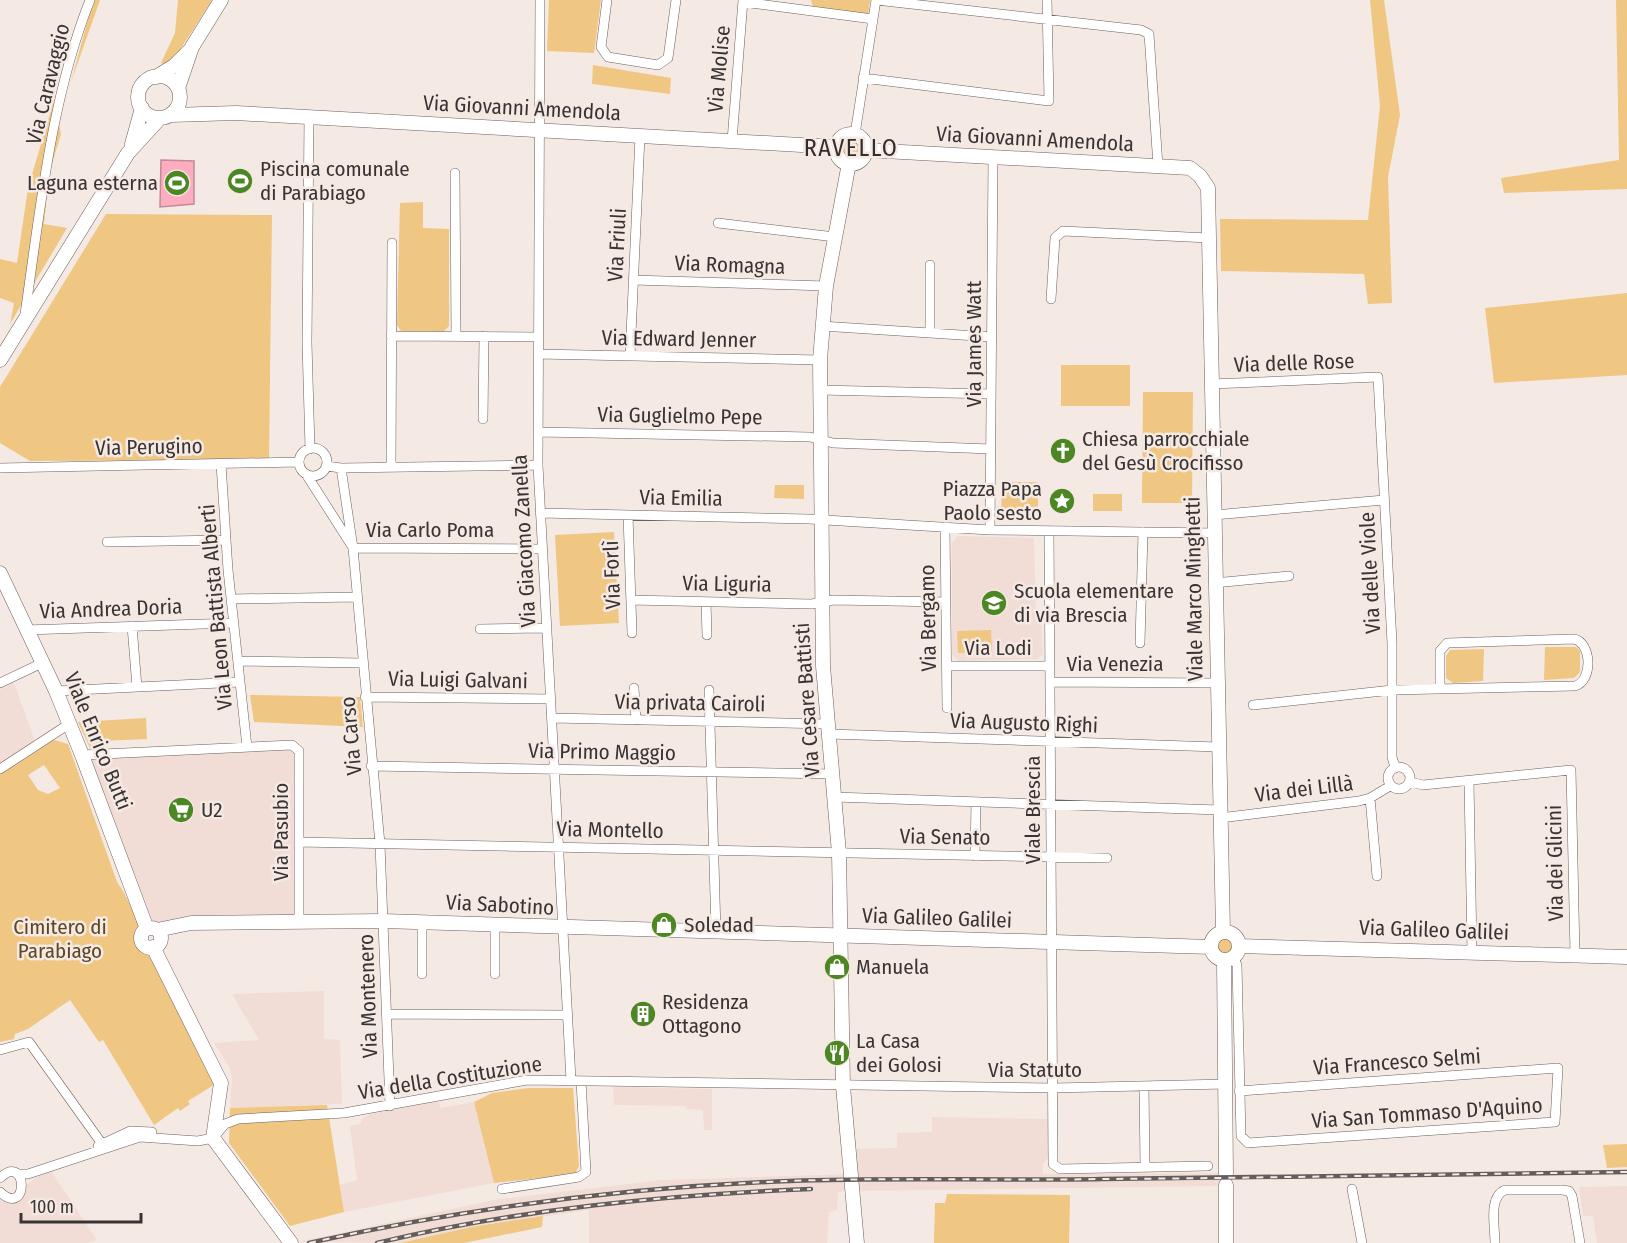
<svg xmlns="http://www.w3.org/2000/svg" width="1627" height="1243" viewBox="0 0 1627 1243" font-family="'Fira Sans Condensed',sans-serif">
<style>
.built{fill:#f1ddd5}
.green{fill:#f0c683;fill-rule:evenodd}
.water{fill:#fdadc0;stroke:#c28996;stroke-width:1.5}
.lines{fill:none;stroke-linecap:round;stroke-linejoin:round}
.street-casing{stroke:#6b605c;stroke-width:10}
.secondary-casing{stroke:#6b605c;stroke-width:15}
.street{stroke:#fff;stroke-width:9}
.secondary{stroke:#fff;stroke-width:14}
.rail-casing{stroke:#635d5b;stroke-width:4.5}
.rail{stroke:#f5e9e4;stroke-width:2;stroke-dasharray:7;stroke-linecap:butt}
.labels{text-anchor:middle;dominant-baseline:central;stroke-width:5;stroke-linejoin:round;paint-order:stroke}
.street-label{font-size:21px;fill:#393433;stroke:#f5e9e4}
.poi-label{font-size:21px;fill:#393433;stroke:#f5e9e4;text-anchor:start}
.park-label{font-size:21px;fill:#5d4823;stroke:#f5e9e4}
.quarter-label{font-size:24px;letter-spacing:1.5px;fill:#362c29;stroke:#f5e9e4}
</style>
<rect width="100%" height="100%" fill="#f5e9e4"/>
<!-- built -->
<path class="built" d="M957 536 1034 538 1036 620H1041L1043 654 1037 659 959 661 952 654V543Z
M14 683 36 744 0 767V689Z
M292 747 297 752V921L150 927 85 756Z
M324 991V1039L340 1040 342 1104 230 1108 232 1079 230 1068 214 1043 259 1040 232 994Z
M613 1087 712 1089V1130H704L703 1110 686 1109V1106L614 1105Z
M439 1101 440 1108 474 1102 494 1183 344 1212 340 1185 357 1180 350 1126 360 1124 363 1118 373 1113Z
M932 1117 1048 1119 1049 1157 1043 1164V1174L1221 1173 1220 1186 858 1191 847 1195 845 1191 838 1192 837 1210 829 1212 827 1243H589V1210L471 1227 400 1243 298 1242 494 1200 662 1180 852 1174 850 1149 897 1148V1133L932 1132Z
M49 1168 97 1240 87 1243H0V1194L9 1199Z
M1627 1186V1243H1597L1593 1216H1583L1579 1187Z"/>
<!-- green -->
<path class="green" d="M93 0H100L71 82Z
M178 0H212L169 67 161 63 175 33Z
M549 0H601L594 53 547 51Z
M811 0H870L868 14H864L813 8Z
M1370 0H1384L1400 115 1388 177 1392 303 1368 304 1364 274 1221 271 1220 219 1368 220 1380 106Z
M1616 0H1627V189L1504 193 1501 178 1619 160Z
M593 65 671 78 670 94 592 84Z
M54 100 61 134 49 174 44 224 67 228 10 324 14 303 0 298V259L17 263 28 188Z
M843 148a8 8 0 1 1 16 0a8 8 0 1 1-16 0Z
M423 202V228L449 229V326L443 332 401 331 397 325 400 203Z
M106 214 272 215 269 460 30 461 0 443V387Z
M1627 293V375L1494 383 1485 308Z
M1061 365H1130V406H1061Z
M1143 392H1193L1192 503H1142Z
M1002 482H1038V517L1001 516Z
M775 485H804V499L774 498Z
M1093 494H1122V511H1093Z
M614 532 619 623 560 626 555 535Z
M991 630 992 652 958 653 957 631Z
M1545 647H1576L1580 651V672L1574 678 1544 680Z
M1484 649 1483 681 1453 683 1446 678V656L1450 650Z
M250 695 360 697 363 727 254 722Z
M146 718 147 739 101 741 98 748H90L78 722Z
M51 739 68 744 117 882C127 895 134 914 140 930 144 944 136 947 153 958L217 1083 188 1101 190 1104 180 1111 178 1108 154 1125 103 1040 99 1042 70 1000 28 1029 15 1034 14 1039 0 1042V772ZM44 765 60 788 48 794 38 790 28 775Z
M1216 947a9 9 0 1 1 18 0a9 9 0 1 1-18 0Z
M528 1088H573L579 1166 575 1174 494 1183 474 1102 492 1093Z
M327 1105 344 1212 290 1226 229 1143 230 1108Z
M1627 1144V1167L1607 1168 1603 1145Z
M947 1194 1070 1195 1069 1243H934L935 1203H945Z
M543 1216 542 1227 464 1243H400L471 1227Z"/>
<!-- water -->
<path class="water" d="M161 160 194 161V204L160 207Z"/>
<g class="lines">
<!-- street casing -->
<g class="street-casing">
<path id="street" d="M540 0 538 465 571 1080
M607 0 601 47 608 57 658 65 668 58 676 0
M876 0 1141 30 1149 34 1158 166
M743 2 873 19
M863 78 1049 101 1047 0
M309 117 307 343 310 449
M855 134 876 0
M732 141 743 0
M455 173 456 336
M718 223 835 237
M930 265V333
M633 280 826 286
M1051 299 1055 238 1063 231 1209 238
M25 314C40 211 51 98 90 0
M821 326 992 337
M391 336 538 337
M538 354 820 360
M630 356 640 136
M1212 384 1378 377 1392 643V757L1395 767
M820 390 991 394
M483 419 484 336
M538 432 810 437 833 443 991 449
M299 462a14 14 0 1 1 28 0a14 14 0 1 1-28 0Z
M221 464 228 570 247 747
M326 466 341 468 538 465
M391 467 392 243
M0 468 299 462
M341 468 353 548 380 844 390 1106
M306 474 352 546
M540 513 809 519 990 530 1215 533
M628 515 632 633
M1214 515 1384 500
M945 527 947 708
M990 530 993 158
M1049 531 1053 1164 1060 1169 1208 1166
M107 542 226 540
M353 548 542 549
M1214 583 1289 576
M231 599 356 597
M631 600 812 604 833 600 946 602
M706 602 707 635
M132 626 137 687
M480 629 547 628
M26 630 233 623
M1140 643 1143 532
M238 661 362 663
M947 666H1050
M1050 682 1217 683
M0 683 42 663
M634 688 636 720
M709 690 716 932
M56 691 240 682
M365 697 550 699
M1253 705 1392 690 1575 686C1593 681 1592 643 1574 639L1447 643 1440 651V689
M552 718 828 724
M829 734 1218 747
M82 755 292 745 299 751V922
M371 766 832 774
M1388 778a11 11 0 1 1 22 0a11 11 0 1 1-22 0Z
M0 769 69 724
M1469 781 1472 952
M1410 782 1423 785 1571 770 1575 955
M834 797 1220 810
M1370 798 1377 876
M1220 818 1359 801 1370 798 1390 786
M299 842 1107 858
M975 856 976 802
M422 922V974
M1233 958 1237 965 1241 1136 1248 1143 1555 1122 1558 1068 1239 1091
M495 974V925
M387 1014 568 1015
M0 1050 29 1042 105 1148
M1144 1086 1145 1167
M98 1146 130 1131 152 1132
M17 1174H28L140 1137 198 1141 213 1138 225 1124 238 1119 344 1113 527 1080 1054 1088 1226 1084
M0 1178C28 1151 29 1219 0 1192
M502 1189 579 1177 586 1172 581 1081
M1352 1189 1362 1243
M1495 1243C1495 1227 1488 1197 1505 1190H1562L1569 1191 1572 1196 1580 1243"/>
</g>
<!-- secondary casing -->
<g class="secondary-casing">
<path id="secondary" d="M138 97a21 21 0 1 1 42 0a21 21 0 1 1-42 0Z
M156 77 174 66 189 51
M178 88 192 47 221 0
M171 115 236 113 836 147
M836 149a15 15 0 1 1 30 0a15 15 0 1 1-30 0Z
M132 144 142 108
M866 150 1190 168 1200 176 1208 188 1209 238 1223 932
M849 163 826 286 820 360 823 666 839 853 843 1086 857 1243
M0 360 128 153 160 118
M0 573 56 691 82 755 147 929
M141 938a10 10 0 1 1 20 0a10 10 0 1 1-20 0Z
M157 930 191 923 383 921 1211 947
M1211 946a14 14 0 1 1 28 0a14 14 0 1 1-28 0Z
M1239 946 1627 957
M153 947 221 1083 213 1138 291 1243
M1224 960 1226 1174
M1226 1185V1243"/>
</g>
<!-- street -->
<use href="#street" class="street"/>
<!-- secondary -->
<use href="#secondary" class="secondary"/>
<!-- rail casing -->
<g class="rail-casing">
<path id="rail" d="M309 1243C467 1208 628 1187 790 1181 894 1177 998 1181 1102 1179 1277 1178 1452 1174 1627 1172
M377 1243C519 1209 665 1195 811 1189"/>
</g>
<!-- rail -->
<use href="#rail" class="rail"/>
</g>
<!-- icons -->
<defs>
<g id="stadium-disc" transform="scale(1.35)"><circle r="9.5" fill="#4d8724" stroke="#f5e9e4"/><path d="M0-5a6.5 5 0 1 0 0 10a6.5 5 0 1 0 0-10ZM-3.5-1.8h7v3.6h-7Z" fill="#fff"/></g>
<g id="church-disc" transform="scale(1.35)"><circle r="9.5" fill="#4d8724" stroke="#f5e9e4"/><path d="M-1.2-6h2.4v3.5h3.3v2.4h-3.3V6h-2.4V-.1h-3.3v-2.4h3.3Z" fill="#fff"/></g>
<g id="sight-disc" transform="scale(1.35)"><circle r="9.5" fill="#4d8724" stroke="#f5e9e4"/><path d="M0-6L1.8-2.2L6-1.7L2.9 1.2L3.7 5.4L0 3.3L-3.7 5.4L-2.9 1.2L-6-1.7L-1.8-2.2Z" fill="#fff"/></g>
<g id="school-disc" transform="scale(1.35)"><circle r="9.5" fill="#4d8724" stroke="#f5e9e4"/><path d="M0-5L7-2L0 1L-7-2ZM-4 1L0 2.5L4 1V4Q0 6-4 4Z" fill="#fff"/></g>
<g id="supermarket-disc" transform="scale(1.35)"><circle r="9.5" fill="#4d8724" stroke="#f5e9e4"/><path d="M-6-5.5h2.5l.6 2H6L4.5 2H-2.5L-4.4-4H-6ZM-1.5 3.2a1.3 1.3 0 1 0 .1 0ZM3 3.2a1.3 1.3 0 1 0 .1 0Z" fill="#fff"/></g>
<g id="shop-disc" transform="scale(1.35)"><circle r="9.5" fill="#4d8724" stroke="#f5e9e4"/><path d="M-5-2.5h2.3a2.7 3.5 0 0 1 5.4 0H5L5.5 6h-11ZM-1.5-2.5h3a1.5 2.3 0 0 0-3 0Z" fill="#fff"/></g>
<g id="building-disc" transform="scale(1.35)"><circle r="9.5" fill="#4d8724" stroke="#f5e9e4"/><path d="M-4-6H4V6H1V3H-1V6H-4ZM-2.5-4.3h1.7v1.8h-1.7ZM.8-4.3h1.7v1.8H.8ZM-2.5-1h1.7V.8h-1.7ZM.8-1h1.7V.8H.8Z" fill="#fff"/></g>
<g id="restaurant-disc" transform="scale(1.35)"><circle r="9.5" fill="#4d8724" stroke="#f5e9e4"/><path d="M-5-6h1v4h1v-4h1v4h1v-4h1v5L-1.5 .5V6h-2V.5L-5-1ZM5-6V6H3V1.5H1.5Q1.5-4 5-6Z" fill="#fff"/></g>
</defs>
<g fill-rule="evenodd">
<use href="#stadium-disc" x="240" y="181"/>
<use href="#stadium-disc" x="177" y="183"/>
<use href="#church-disc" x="1063" y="451"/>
<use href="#sight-disc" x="1062" y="501"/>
<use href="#school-disc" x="994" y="603"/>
<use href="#supermarket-disc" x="181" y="810"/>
<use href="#shop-disc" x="664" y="925"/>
<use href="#shop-disc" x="837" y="967"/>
<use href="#building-disc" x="643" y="1014"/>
<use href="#restaurant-disc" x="837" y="1053"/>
</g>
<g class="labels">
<!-- street labels -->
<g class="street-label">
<text transform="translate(719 69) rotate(-85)">Via Molise</text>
<text transform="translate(48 84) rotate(-76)">Via Caravaggio</text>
<text transform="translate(522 108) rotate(3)">Via Giovanni Amendola</text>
<text transform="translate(1035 139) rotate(3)">Via Giovanni Amendola</text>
<text transform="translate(617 245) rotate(-87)">Via Friuli</text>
<text transform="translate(730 265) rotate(2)">Via Romagna</text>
<text transform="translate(679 339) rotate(1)">Via Edward Jenner</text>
<text transform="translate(974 344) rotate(-90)">Via James Watt</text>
<text transform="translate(1294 363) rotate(-2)">Via delle Rose</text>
<text transform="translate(680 416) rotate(1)">Via Guglielmo Pepe</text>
<text transform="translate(149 447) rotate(-1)">Via Perugino</text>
<text transform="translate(681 498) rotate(1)">Via Emilia</text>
<text x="430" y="530">Via Carlo Poma</text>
<text transform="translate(524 541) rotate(-93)">Via Giacomo Zanella</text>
<text transform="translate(1370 573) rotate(-93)">Via delle Viole</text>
<text transform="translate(612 575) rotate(-92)">Via Forlì</text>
<text transform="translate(727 584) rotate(1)">Via Liguria</text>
<text transform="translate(1194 589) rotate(-91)">Viale Marco Minghetti</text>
<text transform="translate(216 607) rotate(-95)">Via Leon Battista Alberti</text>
<text transform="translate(111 609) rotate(-2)">Via Andrea Doria</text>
<text transform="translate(928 618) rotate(-91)">Via Bergamo</text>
<text x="998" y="648">Via Lodi</text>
<text x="1115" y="664">Via Venezia</text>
<text transform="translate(458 680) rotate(1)">Via Luigi Galvani</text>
<text transform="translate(807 700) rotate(-94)">Via Cesare Battisti</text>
<text transform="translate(690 703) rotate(1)">Via privata Cairoli</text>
<text transform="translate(1024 723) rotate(2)">Via Augusto Righi</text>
<text transform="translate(351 736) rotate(-95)">Via Carso</text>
<text transform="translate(98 741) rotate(68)">Viale Enrico Butti</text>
<text transform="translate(602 752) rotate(1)">Via Primo Maggio</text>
<text transform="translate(1304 789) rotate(-7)">Via dei Lillà</text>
<text transform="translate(1033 810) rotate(-90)">Viale Brescia</text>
<text transform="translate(610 830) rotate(1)">Via Montello</text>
<text transform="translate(281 832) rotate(-90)">Via Pasubio</text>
<text transform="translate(945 837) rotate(1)">Via Senato</text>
<text transform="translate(1555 863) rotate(-91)">Via dei Glicini</text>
<text transform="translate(500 905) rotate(3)">Via Sabotino</text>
<text transform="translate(937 918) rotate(2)">Via Galileo Galilei</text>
<text transform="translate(1434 930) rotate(2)">Via Galileo Galilei</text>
<text transform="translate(368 996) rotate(-92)">Via Montenero</text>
<text transform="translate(1397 1062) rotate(-4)">Via Francesco Selmi</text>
<text x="1035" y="1070">Via Statuto</text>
<text transform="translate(450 1078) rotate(-9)">Via della Costituzione</text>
<text transform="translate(1427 1113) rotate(-4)">Via San Tommaso D'Aquino</text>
</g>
<!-- poi labels -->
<g class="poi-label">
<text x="260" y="169">Piscina comunale<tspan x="260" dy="24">di Parabiago</tspan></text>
<text x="158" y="183" text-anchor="end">Laguna esterna</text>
<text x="1082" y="439">Chiesa parrocchiale<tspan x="1082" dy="24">del Gesù Crocifisso</tspan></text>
<text x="1042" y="489" text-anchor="end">Piazza Papa<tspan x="1042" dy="24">Paolo sesto</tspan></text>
<text x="1014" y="591">Scuola elementare<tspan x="1014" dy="24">di via Brescia</tspan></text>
<text x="201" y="810">U2</text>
<text x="684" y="925">Soledad</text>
<text x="856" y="967">Manuela</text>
<text x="662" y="1002">Residenza<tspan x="662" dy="24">Ottagono</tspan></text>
<text x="856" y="1041">La Casa<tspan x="856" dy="24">dei Golosi</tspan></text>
</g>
<!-- park labels -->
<g class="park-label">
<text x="60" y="927">Cimitero di<tspan x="60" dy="24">Parabiago</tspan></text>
</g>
<!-- quarter labels -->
<g class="quarter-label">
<text x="851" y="148">RAVELLO</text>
</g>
</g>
<!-- scale -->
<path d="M21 1213v9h120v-9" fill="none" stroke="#393433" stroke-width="3"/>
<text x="30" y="1213" font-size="18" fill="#393433" stroke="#f5e9e4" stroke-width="4.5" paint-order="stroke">100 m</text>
</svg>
